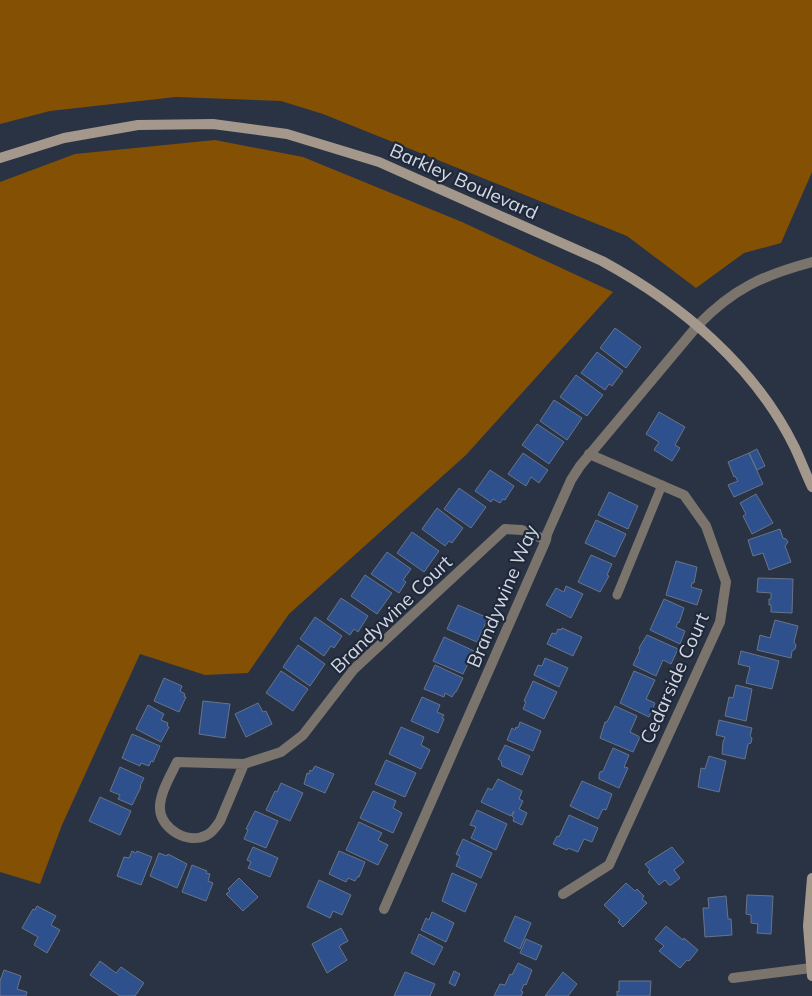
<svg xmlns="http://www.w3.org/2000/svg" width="812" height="996" viewBox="0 0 812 996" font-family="Mulish,sans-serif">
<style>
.green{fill:#845004}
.building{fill:#2e508d;stroke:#687487}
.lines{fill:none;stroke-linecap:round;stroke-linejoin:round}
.lane{stroke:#7b746c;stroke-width:9}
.street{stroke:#7b746c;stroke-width:10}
.secondary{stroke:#a4988c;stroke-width:10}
.labels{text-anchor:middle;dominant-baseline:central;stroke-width:4.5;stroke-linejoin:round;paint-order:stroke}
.street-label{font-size:19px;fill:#d2d8e3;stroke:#202939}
</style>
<rect width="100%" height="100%" fill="#293344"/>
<!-- green -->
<path class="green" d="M0 0H812V172L781 243 744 253 696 288 627 236 323 114 281 101 176 97 50 111 0 124Z
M215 140 303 157 462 222 613 292 466 455 289 614 248 673 205 675 140 654 62 825 40 884 0 872V182L75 154Z"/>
<!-- building -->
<path class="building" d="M615 328 641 347 626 368 600 348Z
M597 352 623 371 612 386 609 384 605 390 581 373Z
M576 375 603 395 587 416 560 397Z
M554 400 582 418 567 440 540 421Z
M659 412 685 427 675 445 680 448 672 461 654 450 659 442 646 434Z
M537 424 564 442 549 464 522 445Z
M757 449 765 466 757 470 749 453Z
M523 453 548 470 539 483 531 477 526 486 508 474Z
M749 453 763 484 734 497 728 485 738 481 735 476 734 477 728 462Z
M490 470 514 486 505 500 503 499 500 503 493 499 491 502 475 491Z
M459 488 486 507 471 528 444 509Z
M609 492 638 506 628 529 598 515Z
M756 494 773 523 752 534 743 516 746 514 740 503Z
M437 508 463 528 452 543 449 541 445 546 422 529Z
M596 520 626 534 615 557 585 543Z
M780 529 783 538 786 539 788 542 785 546 791 562 769 570 763 553 753 556 748 540Z
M412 532 439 551 424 572 397 553Z
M387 552 411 569 403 580 406 582 399 593 371 574Z
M591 555 612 564 607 575 609 576 600 592 578 582Z
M676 561 697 567 694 583H692L691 587 702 590 697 605 666 595Z
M365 575 392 593 377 614 351 596Z
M758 578 793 579 792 613 771 612V605H769V599H771V593L757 592Z
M566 586 583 594 571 618 546 605 556 588 564 592Z
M341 598 368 616 358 632 354 629 350 635 327 619Z
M664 599 684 608 679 623 678 622 676 627 685 631 680 644 650 630Z
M458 605 488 618 477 642 447 629Z
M315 617 342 636 334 648 331 646 324 656 300 639Z
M775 620 798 626 794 642 796 645 795 649 792 651 791 658 757 650 760 635 770 638Z
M562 628 582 637 573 656 547 644 552 633 556 634 558 629 561 630Z
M647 635 678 649 671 664 663 660 656 676 633 665 640 650 639 648Z
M444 637 474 651 463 674 433 661Z
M298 645 325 664 310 686 283 667Z
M741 651 779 661 772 689 746 683 750 667 738 664Z
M545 658 568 668 559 687 534 675 538 665 542 666Z
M435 665 463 678 456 692H455L452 697 445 693 444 697 424 689Z
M281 671 308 689 293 711 266 693Z
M634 671 655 680 646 699 655 703 649 717 620 703Z
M164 678 182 686 180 691 185 694 184 697H186L179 712 154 701Z
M533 681 557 692 544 719 523 709 526 702 524 701Z
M736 685 752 689 746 721 725 716 729 697 733 698Z
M422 697 440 705 437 712 444 715 442 718 444 719 438 733 411 721Z
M203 701 230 704 225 738 199 734Z
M258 703 263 712 266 711 272 724 246 737 235 714Z
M148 705 164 714 161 720 168 723 167 726 169 727 161 742 136 729Z
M615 706 637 716 630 732 640 737 633 752 600 738 605 722H607Z
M719 720 752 728 750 736 752 738 751 743 748 744 745 759 722 754 723 742 725 737 716 735Z
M520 722 541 731 533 751 507 740 512 728 515 730 516 727 518 728Z
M401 727 424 737 421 745 430 750 421 769 389 754Z
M132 734 160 746 153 762 151 761 149 766 141 763 140 766 122 758Z
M505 745 530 756 522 775 502 766 501 761 498 759Z
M613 748 629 755 624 767 628 768 619 788 599 779V775L600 772 603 771Z
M709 756 726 761 719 792 698 787 701 768 705 769Z
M386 760 416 773 405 797 375 784Z
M315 766 334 774 325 793 304 784 307 773 309 774 310 770 312 771Z
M120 767 144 778 140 786 141 787 132 805 118 799 120 795 110 791Z
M498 779 522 791 519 799 523 801 519 809 527 813 522 825 513 821 514 818 512 816 514 811 511 816 481 802 488 788 492 790Z
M582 781 612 794 606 810 603 809 598 819 570 806Z
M281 783 303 793 290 821 266 810 275 791 277 792Z
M373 791 396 801 393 808 402 813 393 833 360 818Z
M100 797 131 811 120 835 89 821Z
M477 810 507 824 496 850 471 838 476 827 470 825Z
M255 811 278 821 266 848 244 839 248 830 246 829Z
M569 815 598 828 592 842 584 839 578 852 568 848 567 850 553 844 557 836 559 837Z
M359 822 382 833 378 840 388 845 378 865 346 850Z
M463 839 492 853 481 878 456 866 460 856 456 854Z
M253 847 278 858 270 877 248 868 251 862 247 860Z
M672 847 684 862 674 870 680 878 671 885H669L665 880 659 885 648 872 650 870 645 864Z
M132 851 136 853 137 851 152 857 141 885 117 876 124 857 129 858Z
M339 851 365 862 359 877H357L355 881 348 878 346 882 329 874Z
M159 853 167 856 168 854 187 864 177 888 150 876Z
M192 865 207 871 206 873 210 874 208 881 213 883 206 901 182 892Z
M452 873 477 884 465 912 442 901Z
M239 878 258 897 243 911 226 894 230 891 228 889Z
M319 880 351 895 342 915 333 911 330 918 307 907Z
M626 883 635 891 637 889 644 896 642 899 647 903 623 927 618 922 620 920 604 905Z
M747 895 773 896 771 934 757 933 758 924 751 923V915L746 914Z
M726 896 728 919H731L732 935 705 937 703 908H709L708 898Z
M37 906 56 916 51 925 60 930 47 953 34 945 38 937 22 928 33 909 35 910Z
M432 912 454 923 446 942 421 930 426 918 429 920Z
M515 916 531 923 520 949 504 941Z
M666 926 683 940 684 938 698 950 689 961 687 960 680 968 659 951 664 946 655 939Z
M341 928 348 941 339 946 347 960 327 973 312 944Z
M419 934 443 947 434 965 411 953Z
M526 939 542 946 536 960 520 953Z
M100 961 116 973 121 967 144 983 135 996H120L90 975Z
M518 963 532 970 526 985 524 984 521 991 523 992 521 996H494L500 984 505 985 510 974 512 975Z
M4 970 21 976 17 989 27 992 26 996H0V981Z
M454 971 460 974 455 986 449 983Z
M405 972 435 984 430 996H394Z
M563 972 577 984 568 996H545Z
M619 981H651L650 996H617V991L619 992Z"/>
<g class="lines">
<!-- lane -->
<path class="lane" d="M617 595 662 485"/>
<!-- street -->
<path class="street" d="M177 762 244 764 220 821C216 827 213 832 207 835 188 845 161 829 160 809 159 794 171 775 177 762Z
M244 764 281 752 303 735 354 669 505 529 522 530 546 540
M563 894 609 865 720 622 726 582 706 526 684 495 589 454
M384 909 546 540 547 534 571 480 580 466 698 325C733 289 763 275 812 262
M733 978 811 968"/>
<!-- secondary -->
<path class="secondary" d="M0 158 64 138 138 125 213 124 287 134 379 162 602 261C681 304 755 366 795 448 801 461 806 474 812 487
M812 878 808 926 812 976"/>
</g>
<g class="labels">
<!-- street labels -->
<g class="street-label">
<text transform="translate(464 181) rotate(24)">Barkley Boulevard</text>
<text transform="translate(502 596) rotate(-67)">Brandywine Way</text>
<text transform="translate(391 614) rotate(-44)">Brandywine Court</text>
<text transform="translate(674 678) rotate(-66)">Cedarside Court</text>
</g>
</g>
</svg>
